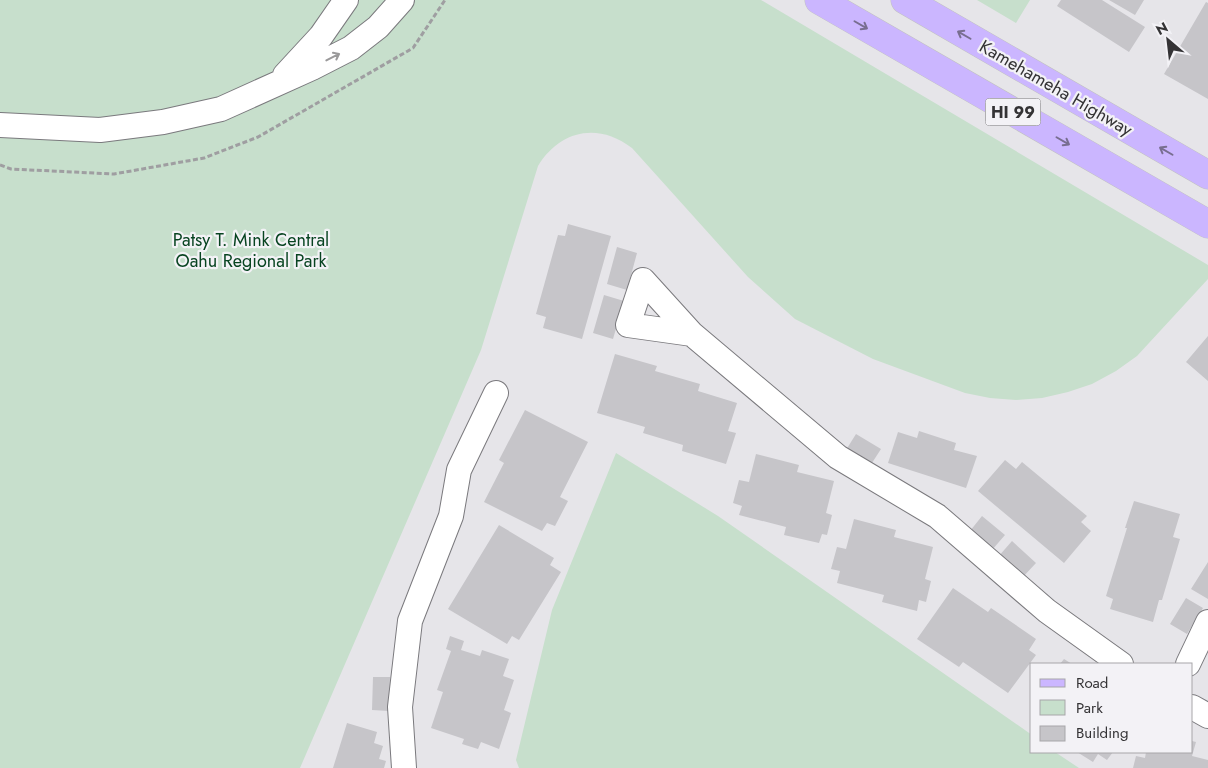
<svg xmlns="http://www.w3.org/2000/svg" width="1208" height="768" viewBox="0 0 1208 768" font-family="Jost,sans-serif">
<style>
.green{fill:#c7dfcc}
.building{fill:#c6c5c9}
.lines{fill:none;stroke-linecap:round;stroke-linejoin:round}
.minor-casing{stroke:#7a797d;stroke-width:26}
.major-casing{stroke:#c2c2c2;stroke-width:29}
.path{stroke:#9f9ea1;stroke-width:3;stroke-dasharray:5 2.5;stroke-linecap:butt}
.minor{stroke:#fff;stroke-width:24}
.major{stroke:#cbb6ff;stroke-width:28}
.oneway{stroke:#786e90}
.oneway2{stroke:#9a999a}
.labels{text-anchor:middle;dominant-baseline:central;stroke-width:4.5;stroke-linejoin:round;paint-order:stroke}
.shield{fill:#f3f2f6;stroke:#6d6c6f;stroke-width:1}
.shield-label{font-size:16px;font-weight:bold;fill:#343335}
.street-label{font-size:18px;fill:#343335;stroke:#f3f2f6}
.park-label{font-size:18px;fill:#084421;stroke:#f3f2f6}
</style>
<rect width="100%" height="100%" fill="#e6e5e9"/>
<!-- green -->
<path class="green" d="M0 0H761L1208 265V279L1137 356 1116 371 1092 384 1068 392 1042 398 1016 400 990 398 965 393 873 359 795 319 748 277 632 148C598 122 560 130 538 166L481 350 300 768H0Z
M977 0H1030L1016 23Z
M616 453 718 516 1032 735V752H1055L1079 768H519L516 760 552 610Z"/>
<!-- building -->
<path class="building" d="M1061 0H1102L1145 27 1129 52 1057 6Z
M1109 0H1144L1135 15Z
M1206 2 1208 3V99L1164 74Z
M568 224 611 236 582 339 543 328 546 317 536 314 558 235 565 236Z
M617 247 637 253 627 290 607 284Z
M604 295 624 301 613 339 593 333Z
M1208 336V381L1186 362Z
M615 354 657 366 655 371 700 384 698 391 737 403 728 431 736 433 726 464 682 451 683 445 643 433 645 427 597 413Z
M525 410 588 442 560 497 568 501 555 526 547 523 542 531 484 502 504 463 499 460Z
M919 431 956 443 954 450 977 456 966 488 888 463 898 432 917 438Z
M856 434 881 449 870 466 846 450Z
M756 454 799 465 797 472 834 481 826 513 832 515 827 535 822 534 819 543 784 535 786 527 739 515 742 506 733 503 739 480 749 482Z
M1005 460 1016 469 1022 462 1087 516 1081 522 1091 531 1064 563 978 491Z
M1134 501 1180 514 1173 537 1180 539 1162 600H1159L1153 622 1110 609 1113 599 1106 596 1127 528H1125Z
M982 516 1005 535 992 550 970 531Z
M854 519 896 530 894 537 933 547 925 579 931 581 926 602 919 600 917 611 882 602 884 595 837 583 840 571 831 569 837 547 846 549Z
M499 525 554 558 550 565 561 572 519 640 512 636 507 644 448 609Z
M1012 541 1036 563 1022 578 998 557Z
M1208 562V599L1191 589Z
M953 588 988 612 991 608 1036 639 1029 650 1036 655 1008 693 963 662 959 667 917 639Z
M1186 598 1203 608 1187 634 1170 624Z
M450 636 464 641 461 650 480 656 482 650 509 659 503 676 514 680 504 710 511 713 499 749 481 742 478 749 462 744 464 739 431 728 443 692 437 690 451 651 446 649Z
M1064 659 1072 664H1060Z
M373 677H390L389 711 372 710Z
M347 723 377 732 374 743 383 746 379 759 386 761 384 768H333Z
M1192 741 1196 742 1192 756 1208 760V768H1133L1136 756 1145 758 1146 752H1192Z
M1077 752H1113L1107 760 1098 754 1093 762Z"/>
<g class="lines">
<!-- minor casing -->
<g class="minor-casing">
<path id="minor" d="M285 75 321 36 346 0
M0 125 100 130 163 122 221 109 312 68 351 48 378 27 402 0
M692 334 628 325 643 280 692 334 838 457 937 516 1047 611 1121 664
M1188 664 1208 622
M1192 707 1208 716
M404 768 400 707 410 621 451 516 459 470 496 393"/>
</g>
<!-- major casing -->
<g class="major-casing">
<path id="major" d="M819 0 1208 224
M905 0 1208 175"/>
</g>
<!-- path -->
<path class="path" d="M0 165 11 169 114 174 204 158 258 137 413 48 445 0"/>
<!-- minor -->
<use href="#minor" class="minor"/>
<!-- major -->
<use href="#major" class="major"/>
</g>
<!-- one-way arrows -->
<defs><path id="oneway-shaft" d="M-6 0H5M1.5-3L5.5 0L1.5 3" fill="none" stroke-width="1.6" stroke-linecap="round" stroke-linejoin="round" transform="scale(1.25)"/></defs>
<g class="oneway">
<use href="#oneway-shaft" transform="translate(861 25) rotate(30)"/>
<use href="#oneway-shaft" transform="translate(964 35) rotate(-150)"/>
<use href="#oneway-shaft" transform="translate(1063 141) rotate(30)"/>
<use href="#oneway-shaft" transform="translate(1166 151) rotate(-150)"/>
</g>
<use class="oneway2" href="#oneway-shaft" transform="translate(333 57) rotate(-27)"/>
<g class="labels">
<!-- shield labels -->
<rect class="shield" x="985.5" y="98.5" width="55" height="27" rx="4"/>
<g class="shield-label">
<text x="1013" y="112">HI 99</text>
</g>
<!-- street labels -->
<g class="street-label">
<text transform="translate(1056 88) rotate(30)">Kamehameha Highway</text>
</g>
<!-- park labels -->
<g class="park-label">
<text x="251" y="240">Patsy T. Mink Central<tspan x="251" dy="21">Oahu Regional Park</tspan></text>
</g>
</g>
<!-- legend -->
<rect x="1030" y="663" width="162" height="90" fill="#f3f2f6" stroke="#a7a6a9"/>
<rect x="1040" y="679" width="25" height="8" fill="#cbb6ff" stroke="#a7a6a9"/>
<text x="1076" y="688" font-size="15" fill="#343335">Road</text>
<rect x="1040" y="700" width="25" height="15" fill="#c7dfcc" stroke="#a7a6a9"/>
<text x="1076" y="713" font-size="15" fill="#343335">Park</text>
<rect x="1040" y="726" width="25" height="15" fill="#c6c5c9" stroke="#a7a6a9"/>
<text x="1076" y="738" font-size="15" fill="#343335">Building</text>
<!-- north arrow -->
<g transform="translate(1168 40) rotate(332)" stroke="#f3f2f6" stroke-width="4" paint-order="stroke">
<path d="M0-4L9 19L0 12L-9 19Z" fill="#343335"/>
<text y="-8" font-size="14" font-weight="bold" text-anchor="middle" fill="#343335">N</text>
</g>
</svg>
